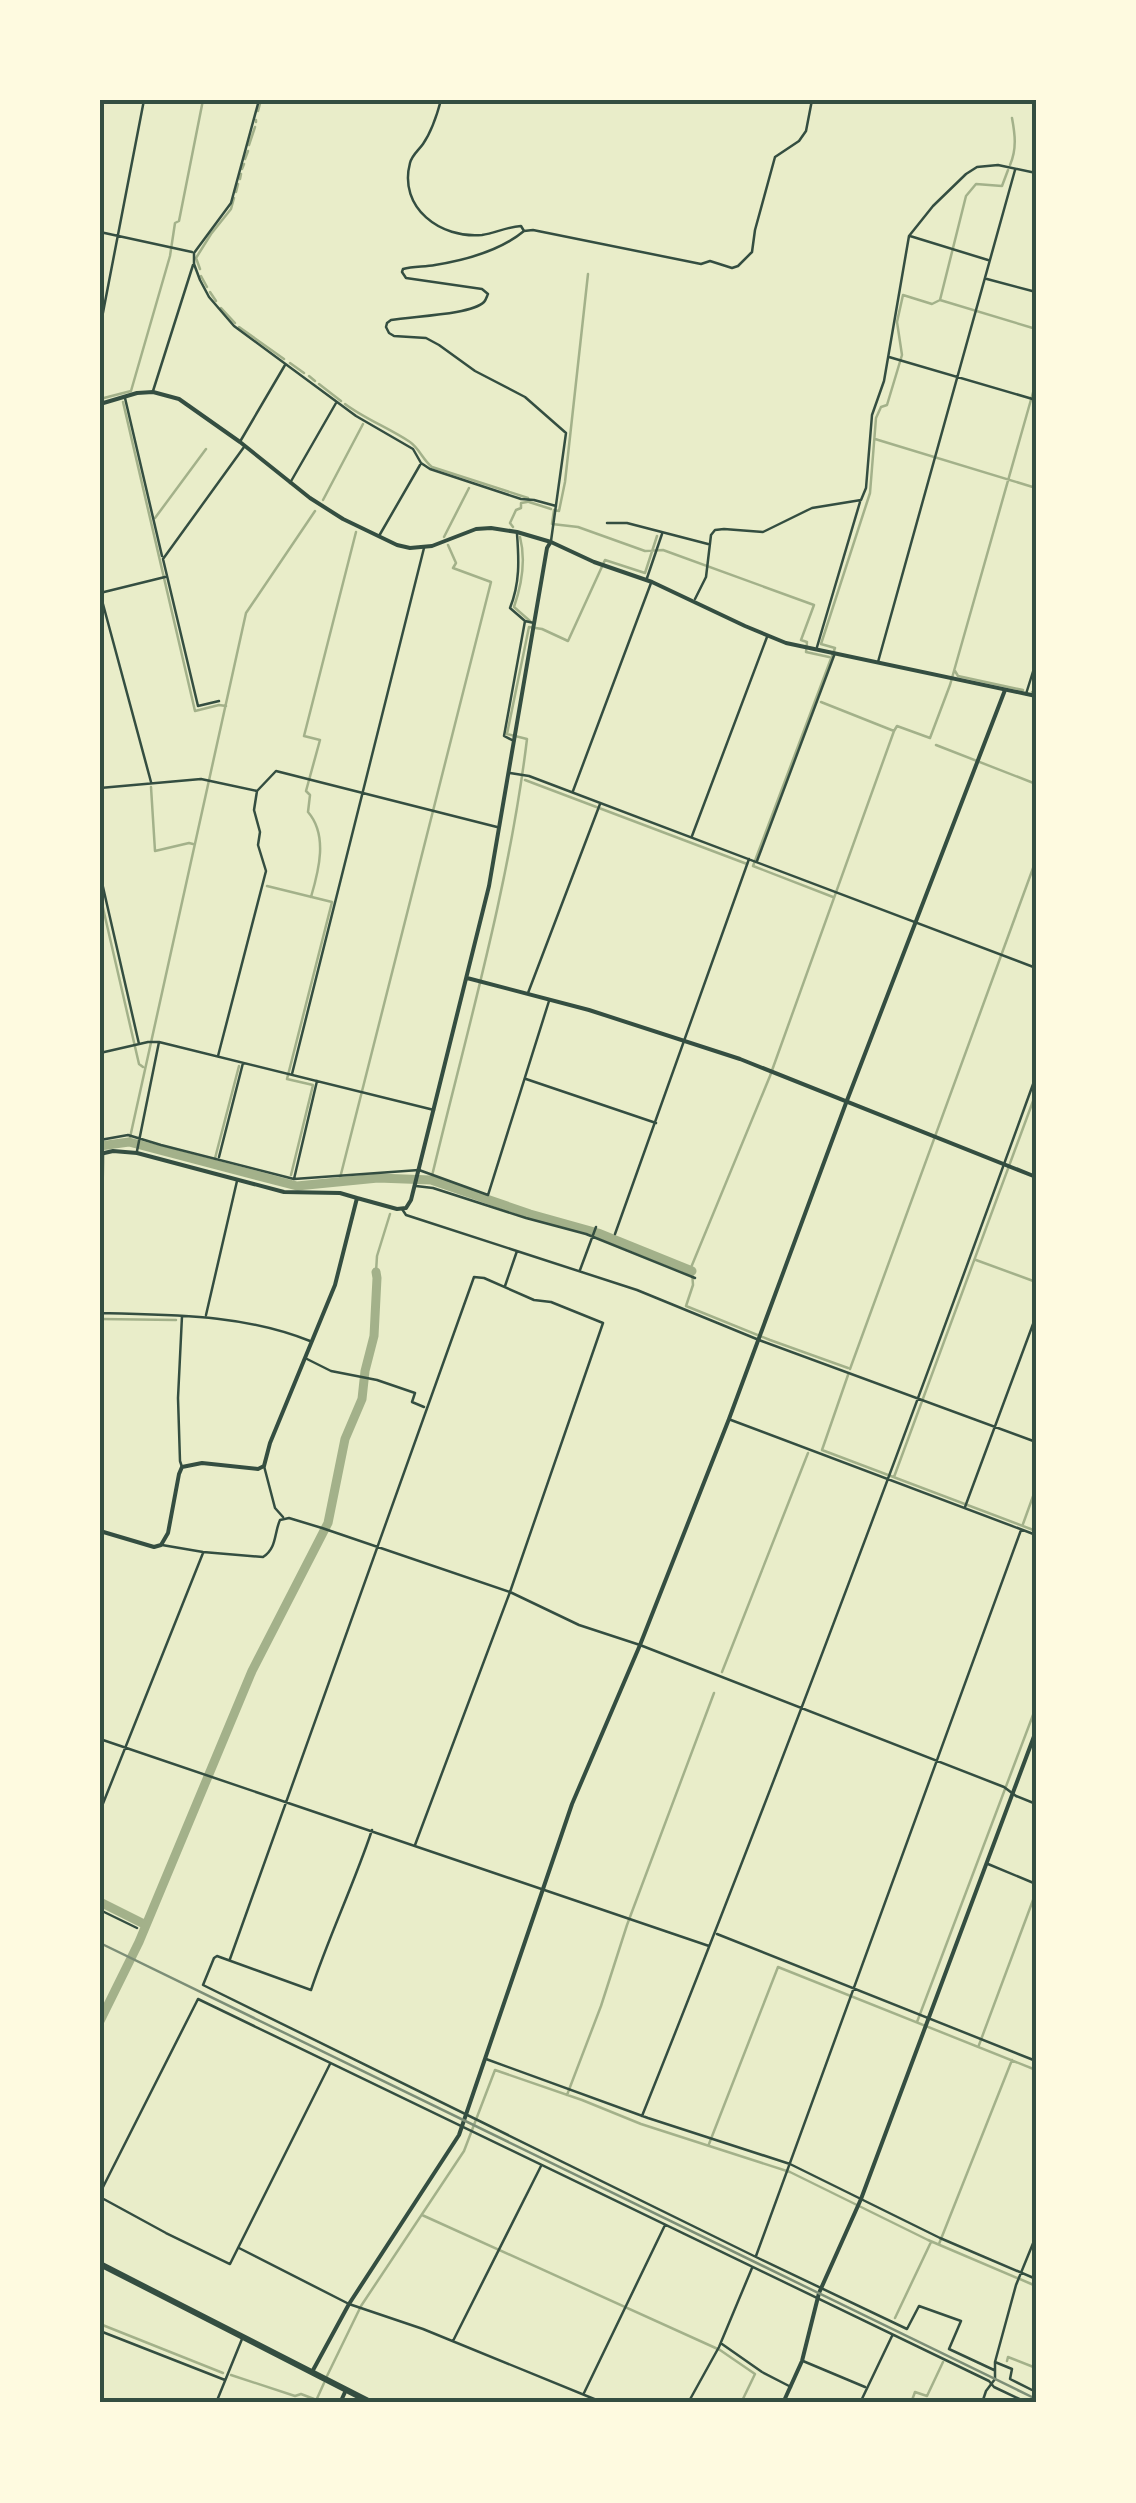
<svg xmlns="http://www.w3.org/2000/svg" width="1136" height="2503" viewBox="0 0 1136 2503" font-family="'PT Sans Narrow',sans-serif">
<style>
.lines{fill:none;stroke-linecap:round;stroke-linejoin:round}
.stream{stroke:#a3b18a;stroke-width:2.5}
.river{stroke:#a3b18a;stroke-width:9}
.minor{stroke:#344e41;stroke-width:2.5}
.tertiary{stroke:#344e41;stroke-width:4}
.secondary{stroke:#344e41;stroke-width:4}
.trunk{stroke:#344e41;stroke-width:6}
.rail{stroke:#7c8e77;stroke-width:2.5}
.neatline{fill:none;stroke:#344e41;stroke-width:4}
</style>
<rect width="100%" height="100%" fill="#e9edc9"/>
<g class="lines">
<!-- stream -->
<path class="stream" d="M258 111 261 100
M256 122V120
M249 145 255 127
M245 159 248 151
M1010 165C1017 149 1015 134 1012 118
M242 169 244 164
M1008 170 1002 186 976 184 966 196 940 300 1036 329
M240 179 241 174
M236 192 238 184
M200 269 196 258 211 234 231 209 234 198
M588 274 565 482 559 511 554 510 552 524 578 527 645 551 663 550 814 605 801 640 807 642 806 652 829 657
M201 276 207 287
M210 292 216 301
M221 308 235 323
M239 327 284 359
M290 363 304 373
M309 376 315 381
M319 384 341 401
M100 399 131 391 170 256 175 223 179 221 203 100
M123 402 195 711 219 705 226 706
M345 404C365 419 389 428 410 442 419 448 423 460 432 467L528 498 529 502 551 509
M875 439 1036 488
M323 500 363 424
M155 518 206 449
M513 527 510 523 516 510 521 508V503L527 502
M444 537 469 488
M520 537C526 560 522 584 514 607L530 621
M955 671 958 676 1023 690
M1032 692 1036 693
M821 702 894 731
M936 745 1036 784
M525 780 747 864
M151 787 155 851 189 843 193 844
M267 886 332 902 287 1079 313 1085 291 1175
M100 895 139 1064 143 1067
M311 897C319 870 328 835 308 812L310 795 306 791 320 740 304 736 356 532
M833 897 753 866 835 648 821 644 870 493 876 418 881 407 887 405 902 355 897 322 903 295 932 304 940 300
M129 1142 246 613 315 511
M213 1166 239 1066
M431 1180C466 1034 509 888 527 739L507 734 529 627 542 629 568 641 605 560 645 573 657 536
M339 1182 491 582 453 568 456 563 448 545
M289 1185 290 1182
M976 1260 1036 1282
M690 1270 770 1076 894 731 897 726 930 738 950 685 1036 382
M692 1271 693 1285 686 1306 770 1340 848 1368
M376 1272 377 1256 390 1214
M100 1319 176 1320
M850 1369 1036 860
M848 1375 822 1450 1036 1531
M894 1477 1036 1093
M1023 1524 1036 1488
M722 1672 808 1453
M917 2022 1036 1707
M979 2045 1036 1892
M567 2095 601 2006 627 1925 714 1693
M709 2144 778 1967 1036 2070
M422 2215 720 2350 755 2374 741 2403
M939 2244 1012 2060
M895 2318 931 2242
M100 2324 223 2373
M1007 2361 1008 2357 1036 2368
M231 2375 295 2396 301 2394 314 2399
M327 2376 361 2306 464 2151 495 2070 582 2100 641 2124 790 2172 928 2240 1036 2286
M315 2403 324 2383
M911 2403 915 2392 927 2396 943 2362"/>
<!-- river -->
<path class="river" d="M100 1146 129 1142 297 1186 378 1178 431 1180 530 1214 598 1233 692 1271
M100 1902 146 1925
M100 2021 139 1942 252 1671 328 1523 345 1439 362 1399 365 1371 374 1336 377 1278 376 1272"/>
<!-- minor -->
<path class="minor" d="M259 100 231 203 194 253V264L200 280 209 297 234 326 356 416 413 449 421 463 430 469 521 499 534 500 556 506
M441 100C437 115 432 131 423 144 418 151 412 155 410 163 398 208 441 239 482 235 495 233 507 227 521 226L524 231 533 230 701 264 710 261 732 268 738 266 752 252 755 230 775 157 799 141 806 131 812 100
M524 231C500 251 466 260 435 265 424 267 413 266 403 269L402 272 406 278 482 289 488 294C487 296 486 300 484 302 471 315 412 316 391 320L387 323 386 327 389 333 394 336 426 338 439 345 475 371 525 397 566 433 551 541
M100 232 192 252
M910 236 988 260
M987 279 1036 292
M100 328 144 100
M889 357 1036 400
M153 391 193 265
M125 398 162 556
M241 440 285 365
M290 483 336 403
M607 523H627L708 544
M517 534C519 560 520 583 510 608L525 621 534 623
M379 536 420 465
M647 578 662 534
M100 593 151 782
M100 593 165 577
M695 599 706 577 711 535 715 530 724 529 763 532 812 508 861 500 866 488 872 415 884 381 909 236 933 206 966 174 977 167 998 165 1036 173
M817 647 860 502
M878 662 1015 170
M1026 694 1036 662
M219 701 198 706 163 559 244 447
M514 741 504 736 525 621
M510 773 529 776 1036 968
M100 788 201 779 257 791
M573 791 651 583
M692 836 767 637
M757 861 835 653
M100 874 139 1044
M528 993 600 804
M100 1053 148 1042H159L434 1110
M218 1056 266 871 258 845 260 832 254 810 257 791 276 771 497 827
M292 1074 424 548
M526 1079 656 1123
M100 1140 128 1135 161 1145 294 1179 419 1170 488 1195 549 1001
M137 1151 159 1042
M219 1157 243 1063
M294 1179 317 1081
M416 1186 433 1188 526 1218 586 1234 695 1278
M402 1209 406 1215 637 1290 759 1340 1036 1442
M615 1234 749 859
M580 1270 596 1227
M505 1286 517 1251
M101 1313C172 1315 243 1314 310 1341
M206 1315 237 1181
M182 1316 178 1398 180 1461 182 1467
M307 1359 331 1371 377 1380 415 1393 412 1402 424 1407
M731 1420 1036 1535
M100 1443 103 1154
M264 1466 275 1508 283 1517
M965 1507 1036 1316
M162 1545 203 1552 263 1557C277 1548 274 1533 280 1520L289 1518 322 1528 510 1592 579 1625 640 1645 1004 1787 1016 1796 1036 1804
M100 1739 709 1946
M100 1811 203 1553
M372 1830C354 1884 329 1936 311 1990L217 1956 214 1958 203 1985 756 2257 907 2329 919 2306 961 2321 949 2349 994 2370
M988 1864 1036 1884
M100 1910 137 1928
M717 1934 1036 2061
M230 1959 474 1277 484 1278 534 1300 551 1302 603 1323 510 1592 415 1845
M486 2059 648 2118 790 2164 940 2238 1036 2279
M642 2116C780 1772 910 1424 1036 1076
M100 2193 198 1999 989 2381 994 2387 1028 2403
M100 2197 166 2233 230 2264 330 2064
M239 2248 349 2304 423 2329 604 2403
M756 2256 1021 1530
M100 2331 225 2380
M453 2341 541 2166
M722 2344 762 2372 791 2387
M803 2361 865 2387
M995 2362 1012 2369 1010 2379 1036 2392
M584 2393 665 2225
M216 2403 242 2339
M688 2403 719 2347 752 2268
M860 2403 892 2336
M982 2403 986 2391 995 2379V2362L1016 2285 1036 2236"/>
<!-- tertiary -->
<path class="tertiary" d="M467 978 589 1010 740 1059 1036 1177
M100 1154 113 1151 137 1153 284 1192 340 1193 357 1198
M100 1531 154 1547 161 1545 168 1533 179 1474 182 1467 202 1463 258 1469 264 1466 270 1443 335 1285 357 1198 397 1209 406 1208 411 1200 489 886 547 548 550 543
M312 2372 349 2304 459 2135 572 1804 640 1645 729 1419 846 1103 1005 690
M340 2403 346 2390
M783 2403 802 2361 819 2293 861 2199 1036 1731"/>
<!-- secondary -->
<path class="secondary" d="M100 404 137 393 153 392 179 399 240 442 310 498 343 519 397 545 410 548 432 546 476 529 491 528 517 532 551 542 594 562 652 582 745 626 786 643 1036 696"/>
<!-- trunk -->
<path class="trunk" d="M100 2264 372 2403"/>
<!-- rail -->
<path class="rail" d="M100 1943 1036 2399"/>
</g>
<!-- border -->
<rect width="1136" height="2503" fill="none" stroke="#fefae0" stroke-width="205"/>
<rect x="102" y="102" width="932" height="2298" class="neatline"/>
</svg>
